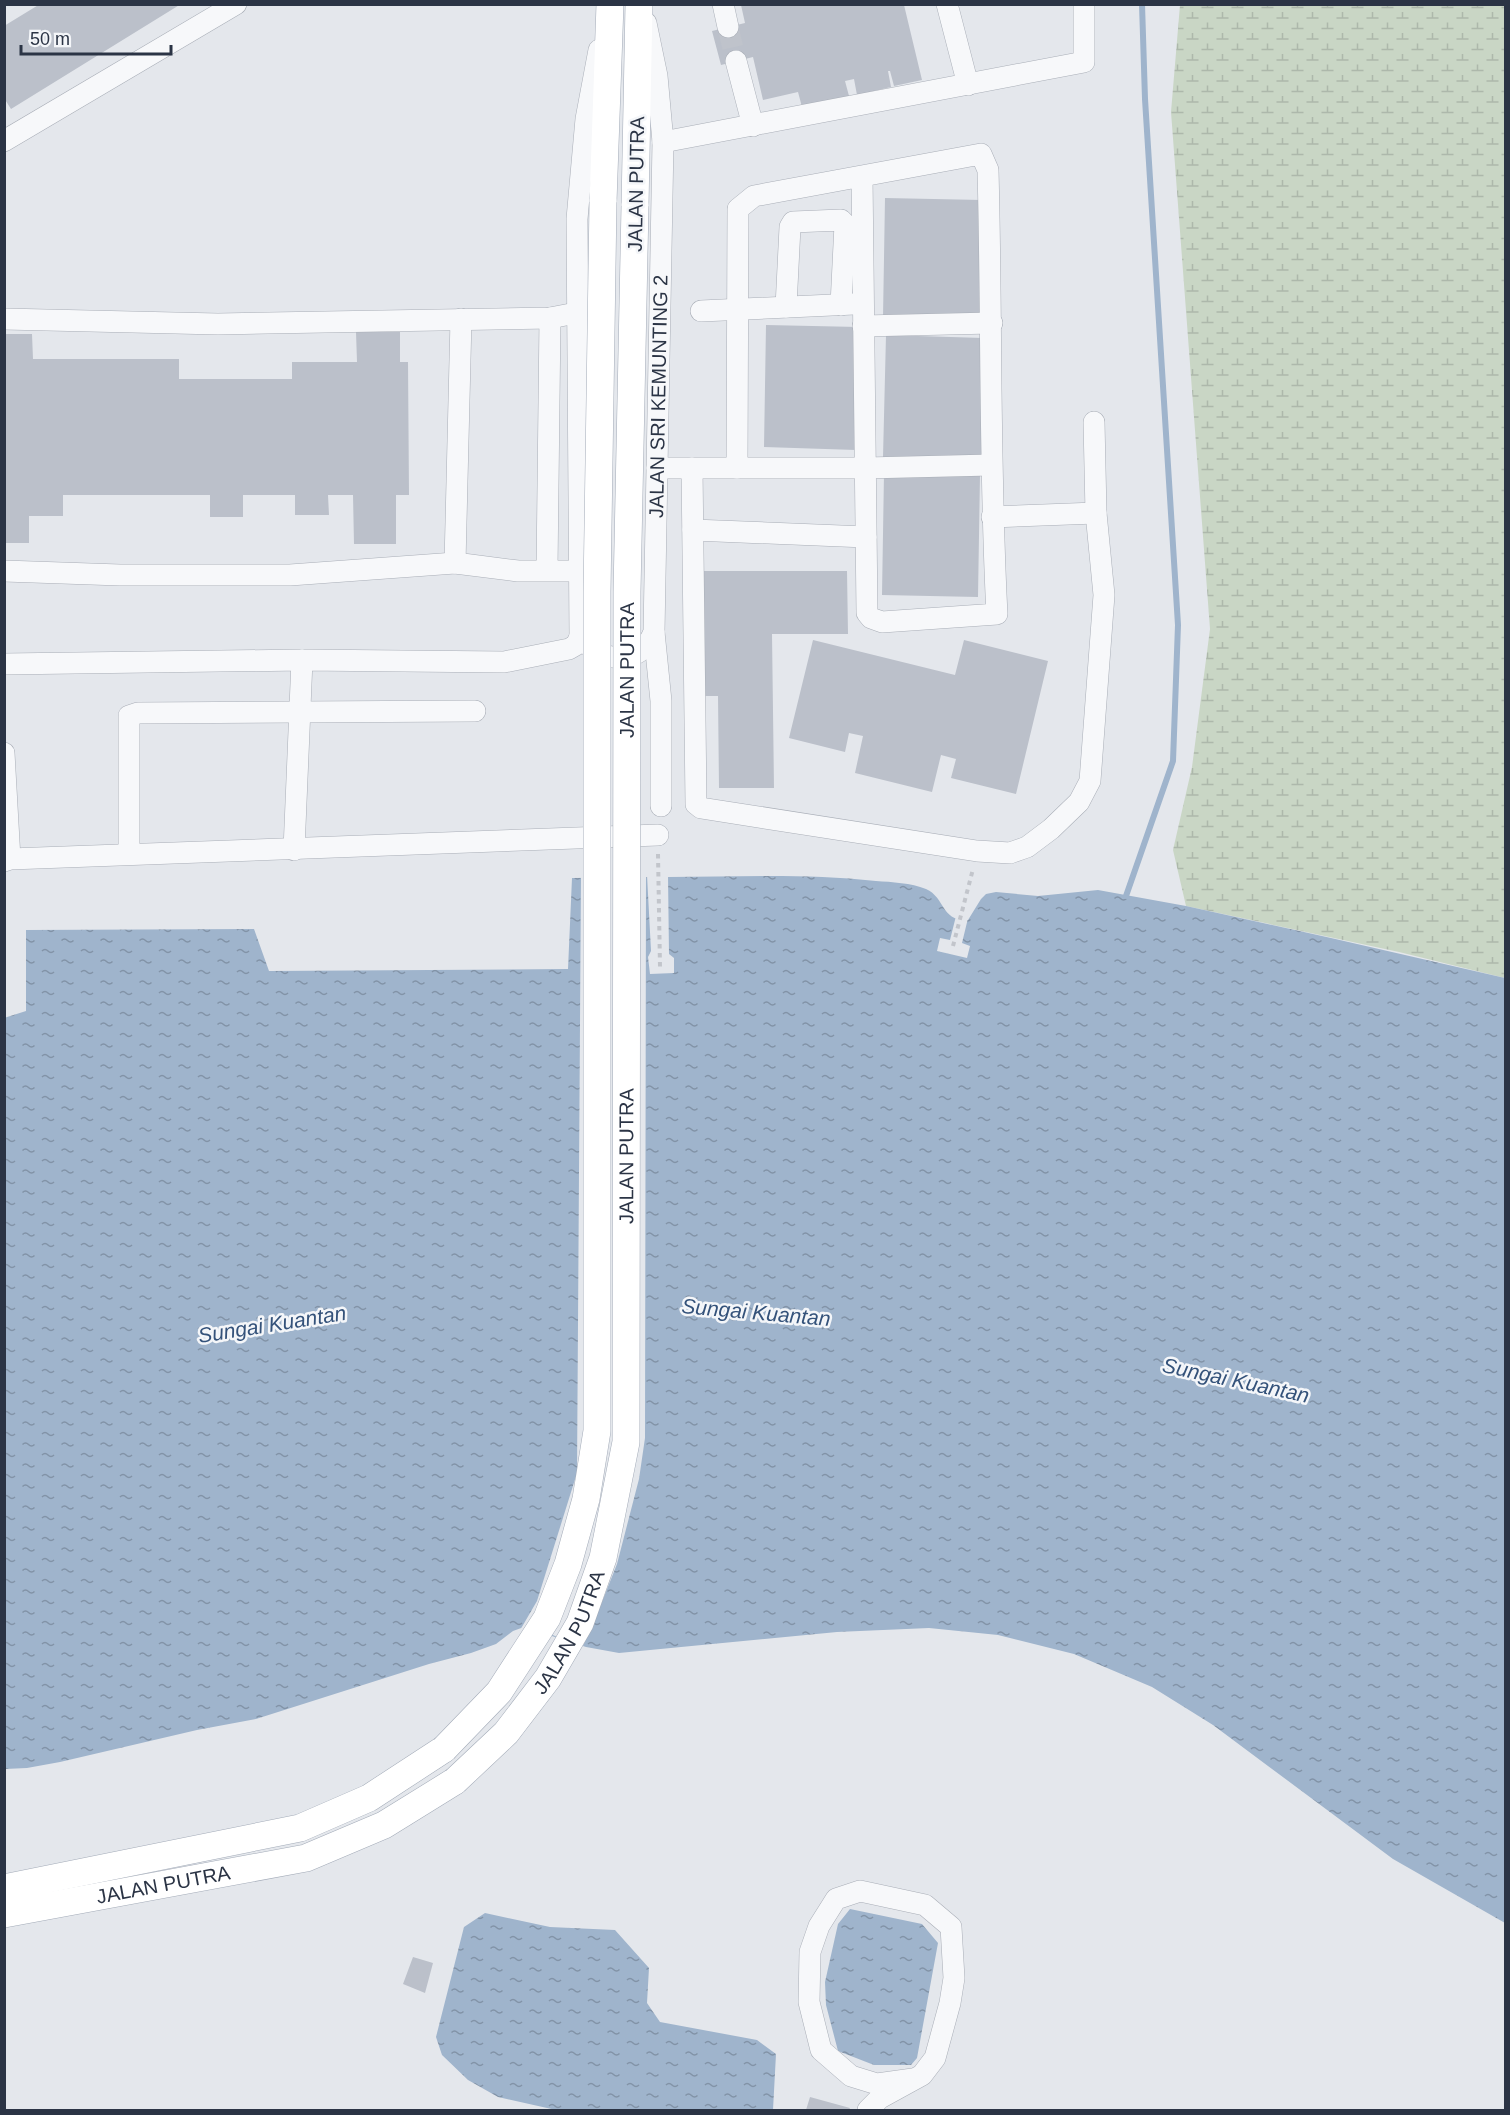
<svg xmlns="http://www.w3.org/2000/svg" width="1510" height="2115" viewBox="0 0 1510 2115" font-family="Helvetica,sans-serif">
<style>
.wetland{fill:url(#wetland-marsh)}
.water{fill:url(#water-ripples)}
.pier{fill:#e4e7ec}
.lines{fill:none;stroke-linecap:round;stroke-linejoin:round}
.stream{stroke:#9fb4cc;stroke-width:6}
.building{fill:#bbc0ca}
.minor-tunnel{stroke:#bfc3cb;stroke-width:21;stroke-dasharray:21 10;stroke-linecap:butt}
.minor-casing{stroke:#a9aeb7;stroke-width:22}
.major-casing{stroke:#a3abb8;stroke-width:28}
.path{stroke:#c2c5cb;stroke-width:4;stroke-dasharray:4.5 4.5;stroke-linecap:butt}
.minor{stroke:#f7f8fa;stroke-width:21}
.major{stroke:#fff;stroke-width:27}
.major-bridge-casing{stroke:#a3abb8;stroke-width:28;stroke-linecap:butt}
.major-bridge{stroke:#fff;stroke-width:27}
.labels{text-anchor:middle;dominant-baseline:central;stroke-width:5;stroke-linejoin:round;paint-order:stroke}
.street-label{font-size:20px;fill:#2b3445;stroke:#f4f6f9}
.water-label{font-size:21px;font-style:italic;fill:#34527a;stroke:#f4f6f9}
</style>
<defs>
<pattern id="wetland-marsh" width="20" height="14" patternUnits="userSpaceOnUse" patternTransform="scale(1.5)"><rect width="20" height="14" fill="#c9d6c5"/><path d="M1 5h8M5 5V1M11 12h8M15 12V8" fill="none" stroke="#adb8ab"/></pattern>
<pattern id="water-ripples" width="26" height="14" patternUnits="userSpaceOnUse" patternTransform="scale(1.5)"><rect width="26" height="14" fill="#9fb4cc"/><path d="M2 4q2-2 4 0t4 0M15 11q2-2 4 0t4 0" fill="none" stroke="#8293a7"/></pattern>
</defs>
<rect width="100%" height="100%" fill="#e4e7ec"/>
<!-- wetland -->
<path class="wetland" d="M1180 5H1505V978L1399 952 1186 906 1173 850 1192 767 1210 629 1171 112Z"/>
<!-- water -->
<path class="water" d="M769 876C805 876 840 877 876 881 892 882 911 883 926 889 946 898 940 921 968 920L981 899 986 894 996 892 1038 896 1098 890 1186 906 1331 938 1505 978V1923L1393 1859 1213 1725 1152 1687 1074 1654 998 1635 929 1628 837 1632 619 1653 586 1647 524 1627 513 1631 496 1644 471 1653 429 1664 256 1719 197 1730 60 1762 27 1768 5 1769 4 1018 26 1011V930L254 929 269 971 568 969 572 878Z
M850 1909 922 1924 938 1943 917 2058 911 2065H874L838 2051 826 2005 825 1982 838 1924Z
M485 1913 550 1927 615 1930 649 1968 647 2003 660 2022 757 2040 776 2054 773 2110H556L498 2097 468 2080 442 2055 436 2037 464 1927Z"/>
<!-- pier -->
<path class="pier" d="M581 875H646L645 1438 639 1479 617 1564 594 1622 582 1648 546 1632 525 1630 519 1632 537 1601 577 1473Z
M647 875H668L669 954 674 958V973L650 974 648 957 651 951Z
M969 914 962 943 970 946 967 958 937 951 940 938 950 940 956 916 966 917Z"/>
<g class="lines">
<!-- stream -->
<path class="stream" d="M1126 896 1173 761 1178 625 1145 99 1142 4"/>
</g>
<!-- building -->
<path class="building" d="M40 4H181L11 109 4 98V26Z
M741 5H904L922 80 894 86 890 71H888L891 87 857 95 854 79 845 81 849 96 802 107 798 92 763 100 753 57 721 65 712 31 745 23Z
M885 198 982 200 980 320 883 318Z
M766 325 859 327 856 450 764 447Z
M356 332H400V362H408L409 495H396V544H354L353 495H328L329 515H295V495H243V517H210V495H63V516H29V543H4V334H32L33 359H179V379H292V362H357Z
M886 335 983 338 981 459 883 457Z
M884 473 980 475 978 597 882 595Z
M699 571H847L848 634H772L774 788H719L718 696H700Z
M813 640 955 675 964 640 1048 661 1016 794 951 778 956 759 941 755 932 792 855 773 863 736 849 733 845 752 789 738Z
M413 1957 433 1963 425 1993 403 1984Z
M810 2097 850 2108 849 2110H806Z"/>
<g class="lines">
<!-- minor-tunnel -->
<path class="minor-tunnel" d="M728 27 736 61"/>
<!-- minor casing -->
<g class="minor-casing">
<g id="minor">
<path d="M723 4 728 27"/>
<path d="M947 4 968 85"/>
<path id="s1" d="M599 50 586 119 577 219 580 637C603 663 639 668 654 632L663 142 657 76 646 23"/>
<path d="M736 61 753 126"/>
<path d="M4 141 236 4"/>
<path d="M663 142 1084 62V4"/>
<path d="M786 307 790 227 793 222 841 220 845 224 841 305"/>
<path d="M701 311 854 304"/>
<path d="M4 319 218 324 550 318 576 313"/>
<path d="M863 326 992 323"/>
<path d="M657 468H866L991 465"/>
<path d="M692 468 696 804 701 808 977 851 1010 853 1027 847 1051 829 1079 802 1090 781 1104 595 1096 513 1094 422"/>
<path d="M737 468 738 209 754 196 981 154 988 170C992 318 989 466 997 614L882 622 871 618 867 613 862 176"/>
<path d="M992 517 1096 513"/>
<path d="M693 530 866 537"/>
<path d="M455 563 461 319"/>
<path d="M547 570 550 318"/>
<path d="M4 571 120 575H290L455 563 518 571H579"/>
<path d="M654 632 661 701V806"/>
<path d="M4 664 302 660 504 662 569 649 576 645 580 637"/>
<path d="M4 753 10 859"/>
<path d="M294 850 302 660"/>
<path d="M129 854V716L138 713 475 711"/>
<path d="M4 861 10 859 658 835"/>
<path d="M868 2110 880 2098 922 2075 935 2058 950 2003 954 1978 951 1927 925 1905 860 1891 836 1899 819 1926 810 1952 809 2002 821 2050 851 2076 877 2084 913 2079"/>
</g>
</g>
<!-- major casing -->
<g class="major-casing">
<g id="major">
<path d="M603 202 610 4"/>
<path d="M635 206 639 4"/>
<path d="M4 1888 300 1828 369 1798 444 1749"/>
<path id="s2" d="M4 1914 306 1858 384 1825 455 1781"/>
</g>
</g>
<!-- path -->
<path class="path" d="M658 854 660 967
M953 946 973 869"/>
<!-- minor -->
<use href="#minor" class="minor"/>
<!-- major -->
<use href="#major" class="major"/>
<!-- major-bridge casing -->
<g class="major-bridge-casing">
<g id="major-bridge">
<path d="M444 1749 499 1692 547 1618 568 1564 586 1499 597 1431V592L603 202"/>
<path id="s3" d="M455 1781 506 1733 548 1678 580 1623 603 1558 626 1442 627 592 635 206"/>
</g>
</g>
<!-- major-bridge -->
<use href="#major-bridge" class="major-bridge"/>
</g>
<g class="labels">
<!-- street labels -->
<g class="street-label">
<text transform="translate(636 184) rotate(-89)">JALAN PUTRA</text>
<text stroke="none"><textPath href="#s1" startOffset="916">JALAN SRI KEMUNTING 2</textPath></text>
<text stroke="none"><textPath href="#s3" startOffset="1162">JALAN PUTRA</textPath></text>
<text stroke="none"><textPath href="#s3" startOffset="676">JALAN PUTRA</textPath></text>
<text stroke="none"><textPath href="#s3" startOffset="190">JALAN PUTRA</textPath></text>
<text stroke="none"><textPath href="#s2" startOffset="162">JALAN PUTRA</textPath></text>
</g>
<!-- water labels -->
<g class="water-label">
<text transform="translate(756 1312) rotate(5)">Sungai Kuantan</text>
<text transform="translate(272 1324) rotate(-9)">Sungai Kuantan</text>
<text transform="translate(1236 1380) rotate(12)">Sungai Kuantan</text>
</g>
</g>
<!-- border -->
<rect width="1510" height="2115" fill="none" stroke="#2b3445" stroke-width="12"/>
<!-- scale -->
<path d="M21 45v9h150v-9" fill="none" stroke="#2b3445" stroke-width="3"/>
<text x="30" y="45" font-size="18" fill="#2b3445" stroke="#f4f6f9" stroke-width="4.5" paint-order="stroke">50 m</text>
</svg>
